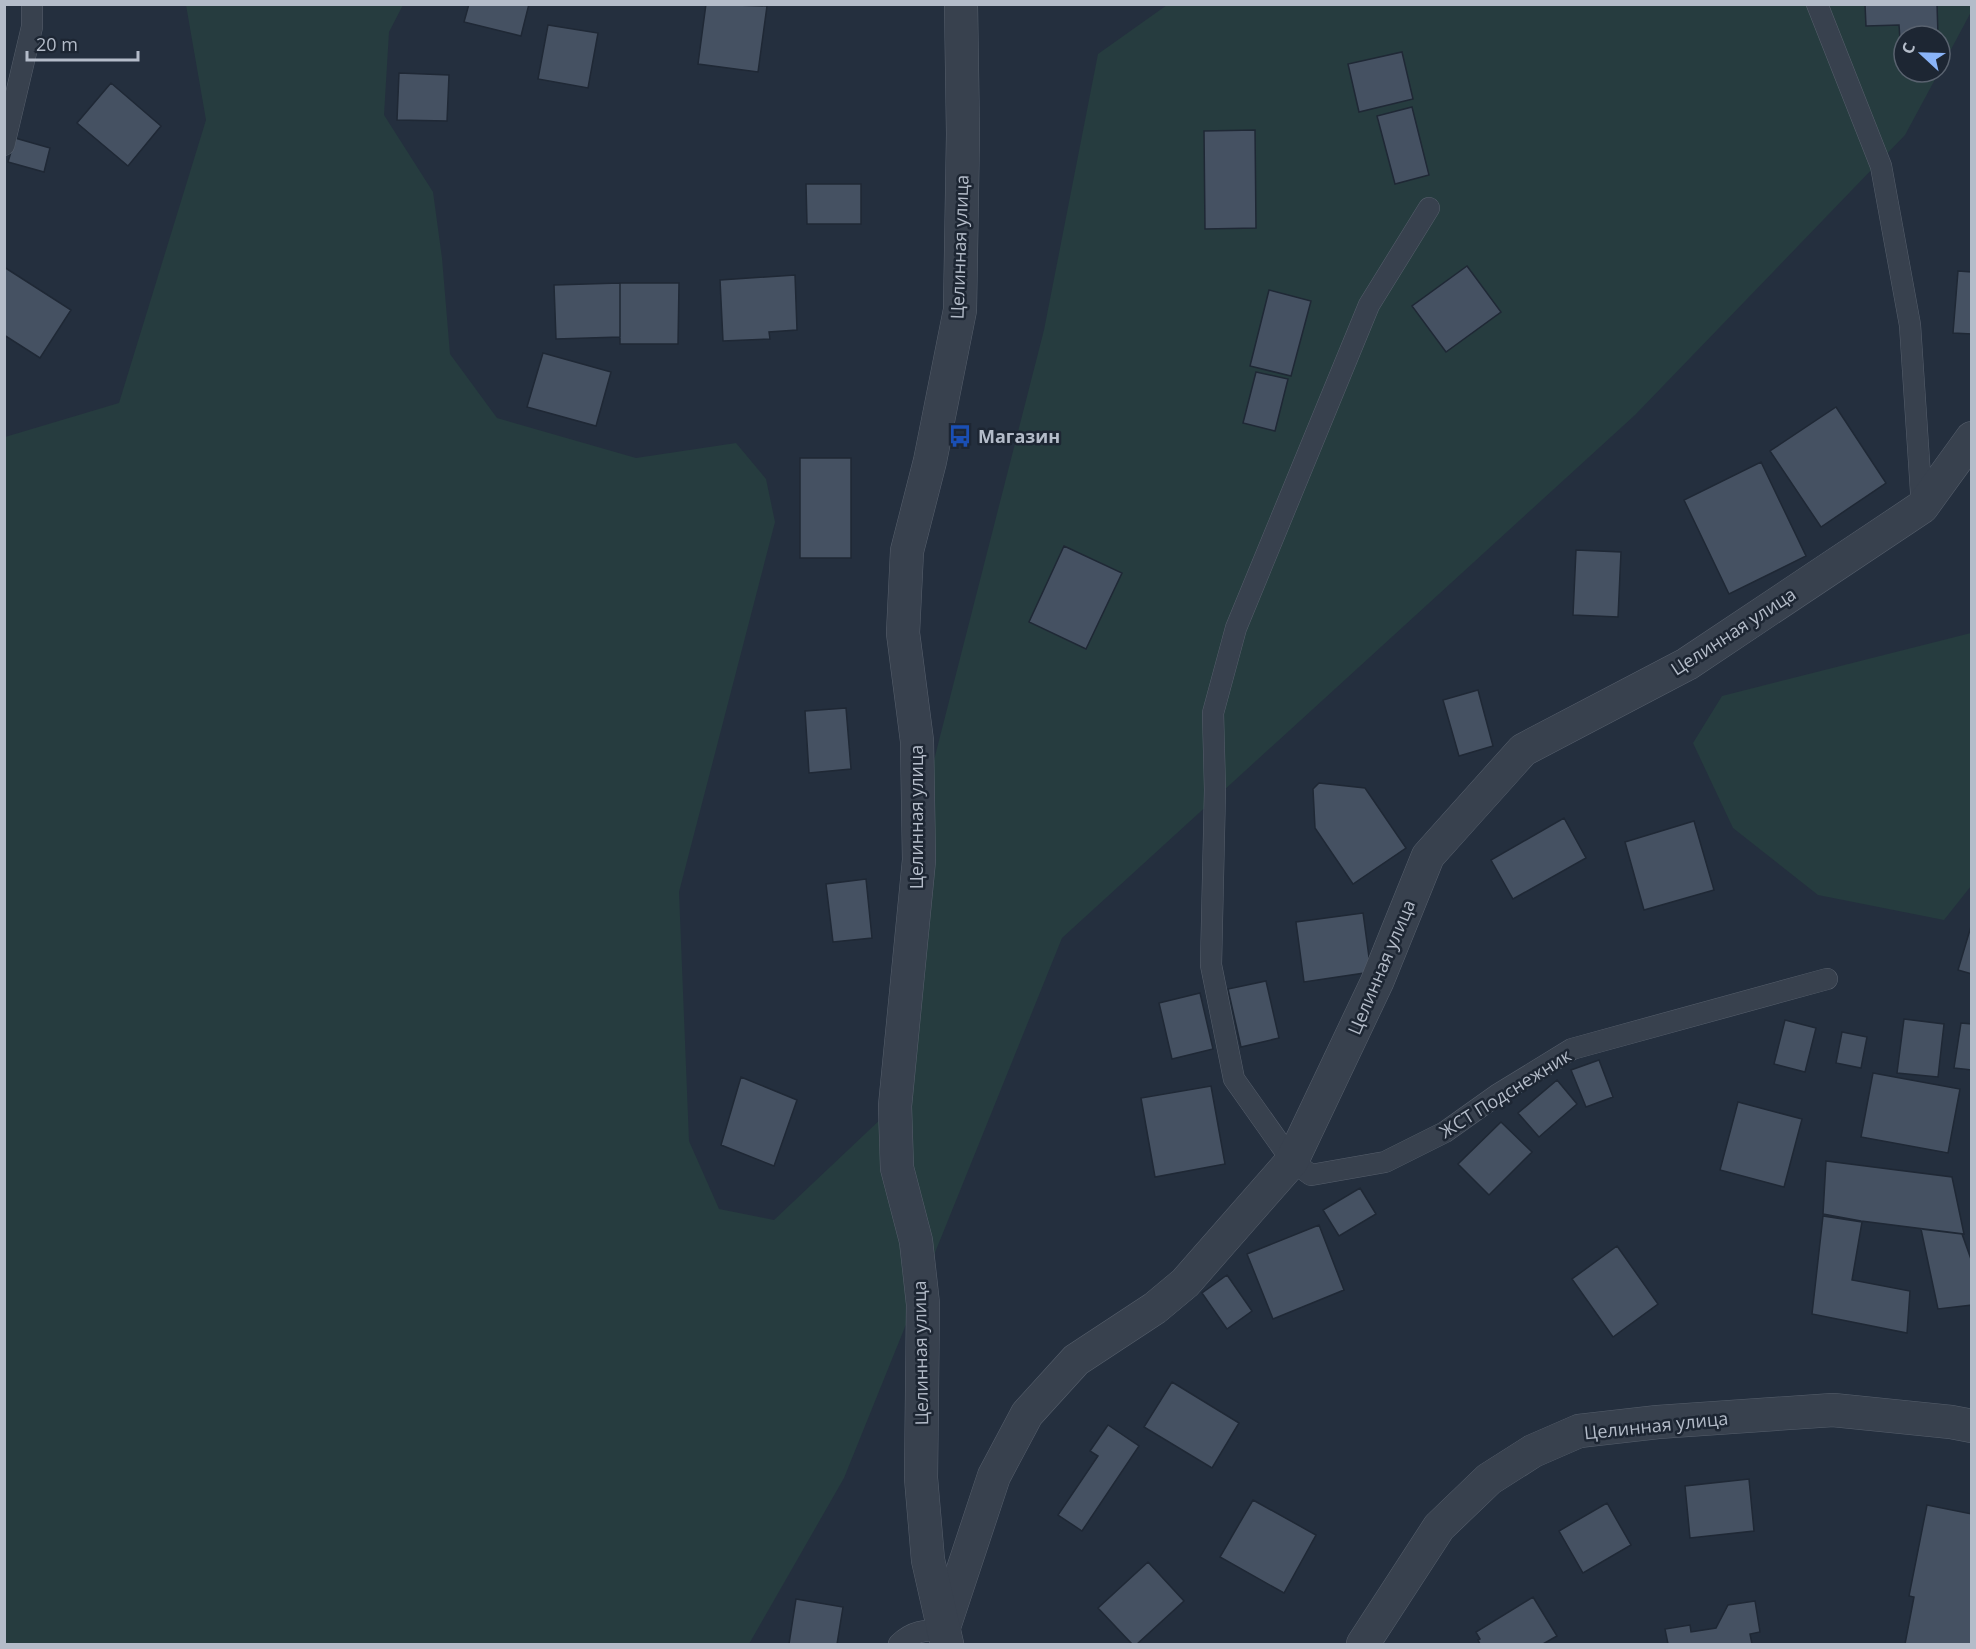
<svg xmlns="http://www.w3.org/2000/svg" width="1976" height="1649" viewBox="0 0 1976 1649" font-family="'Open Sans',sans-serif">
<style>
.green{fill:#263c3f}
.building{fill:#455162;stroke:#1f2835;stroke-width:1.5}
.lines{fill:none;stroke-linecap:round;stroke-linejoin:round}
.service-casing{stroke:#565f6c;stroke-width:22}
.minor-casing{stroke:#565f6c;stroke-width:34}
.tertiary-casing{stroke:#565f6c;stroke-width:34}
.service{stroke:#38414e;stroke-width:21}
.minor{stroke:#38414e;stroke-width:33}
.tertiary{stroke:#38414e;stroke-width:33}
.labels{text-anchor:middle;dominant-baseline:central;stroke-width:5;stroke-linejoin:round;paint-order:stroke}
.street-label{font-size:18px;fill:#b4bcc9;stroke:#1d2633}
.poi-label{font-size:18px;font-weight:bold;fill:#b4bcc9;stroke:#1d2633;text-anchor:start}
</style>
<rect width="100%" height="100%" fill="#242f3e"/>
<!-- green -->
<path class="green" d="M186 5H403L389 32 384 115 433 192 442 258 450 354 497 418 636 458 736 443 766 479 775 522 679 892 689 1141 719 1209 774 1220 902 1099 933 764 1044 330 1098 54 1167 5H1971V12L1940 70V36H1904V72H1939L1905 135 1635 415 1062 938 844 1478 749 1644H5V437L119 403 206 120Z
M1971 633V886L1944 920 1818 895 1733 828 1693 743 1722 696Z"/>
<!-- building -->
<path class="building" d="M469 4H529L521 36 464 22Z
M706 4 767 6 758 72 698 64Z
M1865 4H1937L1938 36H1904V38L1900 39 1899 25 1866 26Z
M548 25 598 33 588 88 538 79Z
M1402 52 1413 99 1359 112 1348 64Z
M399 73 449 75 447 121 397 120Z
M111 83 161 126 128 166 77 123Z
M1412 107 1429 175 1395 184 1377 116Z
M1255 130 1256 228 1205 229 1204 131Z
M15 138 50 148 44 172 8 162Z
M806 184H861V224H807Z
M1467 266 1501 312 1446 352 1412 306Z
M4 267 71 310 40 358 4 335Z
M1958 271 1972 272V334L1953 333Z
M795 275 797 330 769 332 770 339 723 341 720 280Z
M620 283H679L678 344H620Z
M620 283V337L556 339 554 285Z
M1269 290 1311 301 1291 376 1250 366Z
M543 353 611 372 596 426 527 407Z
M1256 372 1288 379 1275 431 1243 423Z
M1836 407 1886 483 1821 527 1770 451Z
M800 458H851V558H800Z
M1761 462 1806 556 1729 594 1684 500Z
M1064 546 1122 573 1086 649 1029 622Z
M1576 550 1621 552 1618 617 1573 615Z
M1478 690 1493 746 1459 756 1443 700Z
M846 708 851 769 809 773 805 711Z
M1319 783 1365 788 1406 848 1353 884 1315 828 1313 789Z
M1564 818 1586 858 1513 899 1491 860Z
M1694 821 1714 890 1644 910 1625 842Z
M866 879 872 938 833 942 826 884Z
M1363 913 1371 972 1304 982 1296 922Z
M1972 923V974L1958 970Z
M1266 981 1279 1038 1241 1047 1228 989Z
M1200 993 1213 1049 1172 1059 1159 1003Z
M1904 1019 1944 1024 1938 1077 1897 1073Z
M1785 1020 1816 1028 1805 1072 1774 1064Z
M1961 1023 1972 1024V1070L1954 1068Z
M1842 1032 1867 1037 1861 1068 1836 1063Z
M1599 1060 1613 1097 1586 1107 1571 1070Z
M1873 1073 1960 1089 1948 1153 1861 1137Z
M741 1077 797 1100 774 1166 721 1145Z
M1557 1080 1577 1104 1539 1137 1518 1113Z
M1211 1086 1225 1164 1155 1177 1141 1098Z
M1738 1102 1802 1119 1784 1187 1720 1170Z
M1501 1122 1532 1152 1489 1195 1458 1164Z
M1826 1161 1952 1177 1964 1234 1861 1221 1823 1214Z
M1360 1188 1376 1214 1339 1236 1323 1210Z
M1823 1216 1862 1222 1852 1280 1910 1291 1907 1333 1812 1314Z
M1319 1225 1344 1290 1273 1319 1247 1254Z
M1921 1229 1962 1234 1972 1262V1305L1938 1309Z
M1617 1246 1658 1304 1613 1337 1572 1279Z
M1227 1275 1252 1311 1227 1329 1202 1293Z
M1172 1382 1239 1423 1212 1468 1144 1427Z
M1108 1425 1139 1446 1082 1531 1058 1515 1098 1456 1090 1451Z
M1749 1479 1754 1531 1690 1538 1685 1486Z
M1253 1500 1316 1535 1284 1593 1220 1557Z
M1607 1503 1631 1545 1583 1573 1559 1531Z
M1927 1505 1972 1514V1644H1905L1914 1597 1909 1596Z
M1148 1562 1184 1601 1137 1644H1132L1098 1608Z
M1533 1597 1557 1636 1543 1644H1480L1478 1640 1480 1639 1476 1632Z
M796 1599 843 1607 837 1644H789Z
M1755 1601 1760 1632 1750 1634 1752 1644H1668L1665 1629 1690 1625 1691 1632 1716 1628 1728 1605Z"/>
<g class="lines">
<!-- service casing -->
<g class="service-casing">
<path id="service" d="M1817 4 1881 166 1910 325 1922 507
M4 145 32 27V4
M1429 208 1369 305 1236 628 1213 713 1215 790 1211 965 1234 1079 1292 1161 1311 1175 1385 1162 1445 1132 1497 1095 1572 1049 1827 979
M899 1644C912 1631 925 1630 943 1630"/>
</g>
<!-- minor casing -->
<g class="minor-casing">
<path id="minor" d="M943 1630 994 1476 1027 1414 1076 1360 1155 1308 1185 1283 1292 1161 1377 982 1428 856 1523 750 1687 664 1922 507 1972 438"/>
</g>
<!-- tertiary casing -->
<g class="tertiary-casing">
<path id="tertiary" d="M947 1644 928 1560 921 1478 923 1304 916 1241 897 1168 895 1106 919 860 917 741 903 633 907 551 930 461 960 310 963 134 961 4
M1363 1644 1439 1527 1489 1479 1533 1451 1579 1431 1658 1422 1833 1410 1951 1422 1972 1426"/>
</g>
<!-- service -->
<use href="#service" class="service"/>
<!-- minor -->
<use href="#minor" class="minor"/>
<!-- tertiary -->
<use href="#tertiary" class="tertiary"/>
</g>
<!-- icons -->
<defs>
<g id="bus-bare" transform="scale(1.8)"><path d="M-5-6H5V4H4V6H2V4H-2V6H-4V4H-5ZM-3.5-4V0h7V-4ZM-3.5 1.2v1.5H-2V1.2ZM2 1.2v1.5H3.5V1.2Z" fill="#1a4fb4" stroke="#1d2633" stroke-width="2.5" paint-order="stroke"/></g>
</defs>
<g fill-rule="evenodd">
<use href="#bus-bare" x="960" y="436"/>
</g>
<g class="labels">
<!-- street labels -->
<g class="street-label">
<text transform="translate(959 247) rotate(-88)">Целинная улица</text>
<text transform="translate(1733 631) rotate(-33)">Целинная улица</text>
<text transform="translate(916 817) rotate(-90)">Целинная улица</text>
<text transform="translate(1381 967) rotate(-67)">Целинная улица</text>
<text transform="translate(1505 1093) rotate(-32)">ЖСТ Подснежник</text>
<text transform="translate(920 1353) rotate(-91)">Целинная улица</text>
<text transform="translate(1656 1425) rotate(-6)">Целинная улица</text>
</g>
<!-- poi labels -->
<g class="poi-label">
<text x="978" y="436">Магазин</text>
</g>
</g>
<!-- border -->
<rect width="1976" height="1649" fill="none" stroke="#b4bcc9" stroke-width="12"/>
<!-- north arrow -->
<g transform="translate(1922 54) rotate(292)"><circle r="28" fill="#1d2633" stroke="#59626f" stroke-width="1.5"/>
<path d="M0-4.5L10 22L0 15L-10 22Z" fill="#8ab4f8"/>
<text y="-9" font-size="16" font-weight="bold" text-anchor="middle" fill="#b4bcc9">С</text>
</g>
<!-- scale -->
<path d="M27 51v9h111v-9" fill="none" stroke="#b4bcc9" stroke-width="3"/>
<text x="36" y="51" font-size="18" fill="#b4bcc9" stroke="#1d2633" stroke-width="4.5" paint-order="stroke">20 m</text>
</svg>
